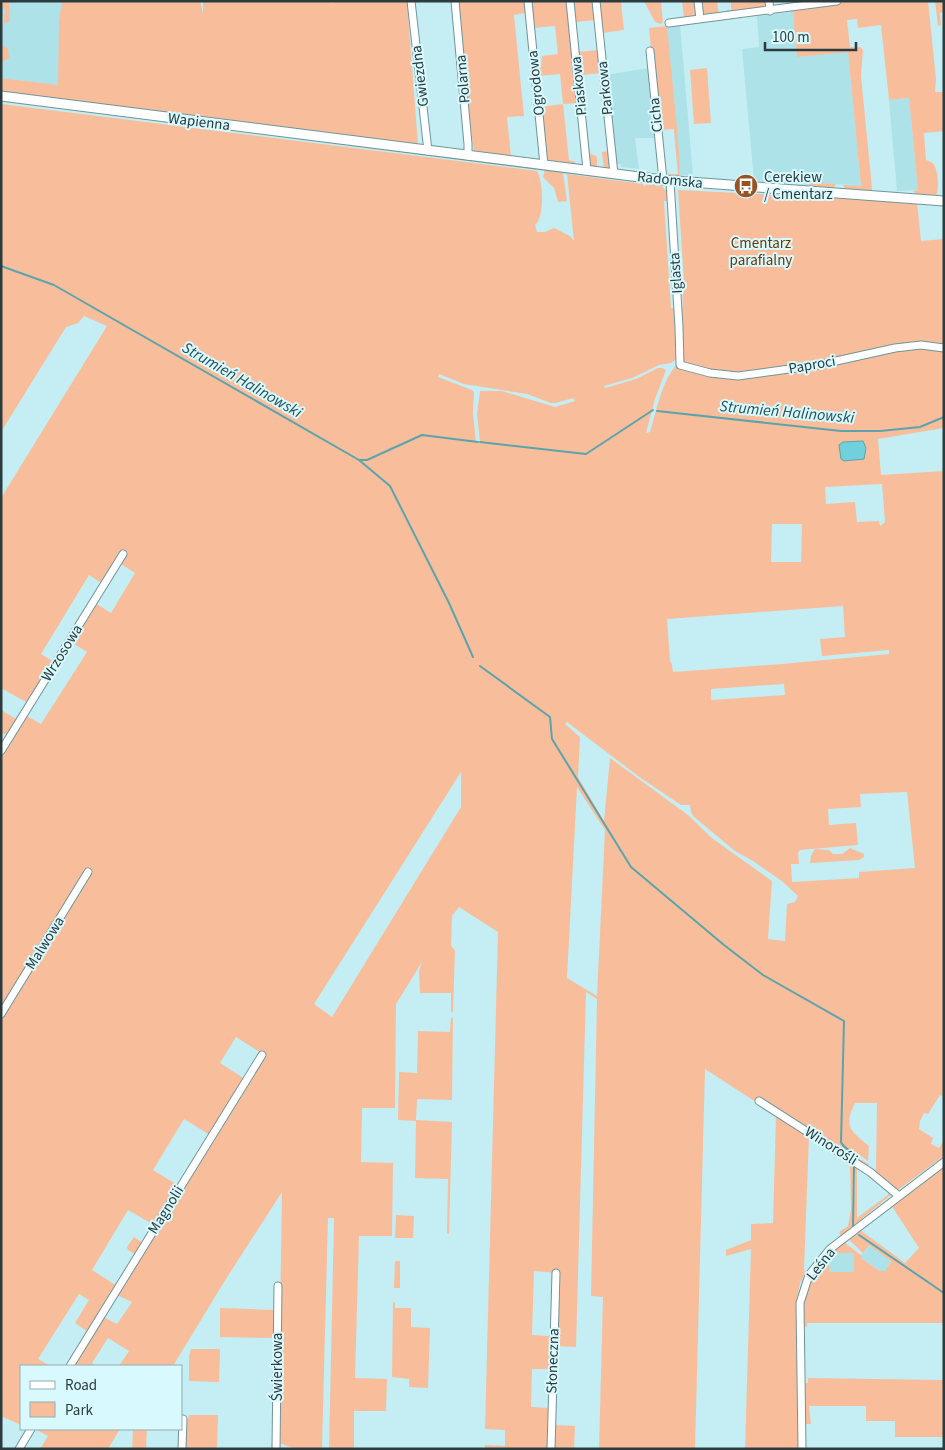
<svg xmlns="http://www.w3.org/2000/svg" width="945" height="1450" viewBox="0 0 945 1450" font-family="'Source Sans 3',sans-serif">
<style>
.built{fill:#aee2e9}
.green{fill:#f8be9c;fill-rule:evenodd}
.water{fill:#70d1dd;stroke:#5ba4ad}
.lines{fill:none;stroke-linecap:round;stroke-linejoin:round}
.stream{stroke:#5ba4ad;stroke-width:2}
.minor-casing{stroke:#6e959a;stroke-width:9}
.tertiary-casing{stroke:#6e959a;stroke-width:11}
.minor{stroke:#fff;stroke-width:7}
.tertiary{stroke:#fff;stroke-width:9}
.labels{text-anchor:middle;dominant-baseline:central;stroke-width:4;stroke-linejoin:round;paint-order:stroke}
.street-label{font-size:15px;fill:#2b3b3e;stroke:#d8f9fe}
.poi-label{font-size:15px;fill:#2b3b3e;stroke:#d8f9fe;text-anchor:start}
.park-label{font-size:15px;fill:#6e3405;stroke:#d8f9fe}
.water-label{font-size:16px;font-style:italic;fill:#265257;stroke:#d8f9fe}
</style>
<rect width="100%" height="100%" fill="#c4eef3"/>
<!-- built -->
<path class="built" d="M1 1H198L209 105 1 78Z
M793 12 797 57 848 51 861 186 809 182V185L773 183 754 180 742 49 759 47 757 16Z
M680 25 684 70 693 176 678 175 664 26Z
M648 68 655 138H635L639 169 621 167V164H615L606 75Z
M909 98 918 190 897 191 889 100Z
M869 1245 891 1260 885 1271H880L860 1257Z
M838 1253H854V1272H829V1262Z"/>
<!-- green -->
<path class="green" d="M1 1H9V3L10 20 7 23H4L5 9 1 8Z
M62 1H200L203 13V1H324L332 3 335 1H407L418 145 1 91V78L58 85 59 21Z
M459 1H567L579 103 563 104 569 160 575 162V165L545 161 540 107 563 104 560 74 538 76 537 70 541 66 542 56 558 54 555 26 533 28 531 12 514 15 524 116 507 117 511 157 474 152 466 91Z
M573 1H594L596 20 575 22Z
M598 1H621L624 30 602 33Z
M644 1H661L663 22 661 24 655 22Z
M682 1H696L697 17 684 18Z
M701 1H717L719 15 703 17Z
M731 1H767V7L728 14 727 10H731Z
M850 1H928L936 79 935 92H944V131L924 133 926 160 933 163C938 171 940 187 936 196L916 194 913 191 918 190 909 98 889 100 881 25 858 28 857 19 847 20 850 47H860L863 50 861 76 872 188V191L845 189 843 185 861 186 848 52 797 57 793 12H791V10Z
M935 1H944V12L940 13 941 25 938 26Z
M667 26 677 128 680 168 679 177 669 176 668 172 670 174H678L674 129 659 130 649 28Z
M1 45 8 48 9 58 1 63Z
M599 50 602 73 581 75 578 52Z
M707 68 711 123 694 124 690 70Z
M2 104 537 171C543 181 545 217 535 225L537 232H545L554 228 570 236 574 241 567 174 643 184 644 186H646V184L662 186 665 190H668L669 201H664L671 308H676L678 358 671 363 659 365 632 378 604 386 605 388 636 379 658 368H662L666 370 655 399 646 433 650 432C656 413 662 380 676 366L733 378 806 369 862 358 860 355 741 374 724 373 687 365 684 362 680 308 683 307 682 282 684 281 678 190 917 202 921 241 944 239V347L939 346 936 349 944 351V428L878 439 881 475 944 471V1097L940 1095 928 1114 924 1113 920 1121 919 1129 933 1138 931 1144 939 1148 942 1143 944 1144V1156L898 1190 879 1177 875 1171 876 1168 877 1103H855C843 1127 851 1131 869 1146L868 1161 860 1155 859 1159 869 1164 867 1167 843 1153 842 1157 857 1165V1218L888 1195 889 1190 892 1194 841 1236 839 1232 848 1226 851 1209 850 1165 829 1151 827 1147 809 1136 804 1270 806 1272 800 1283 796 1304 799 1449H745L751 1249 726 1256V1250L751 1240V1224L773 1223 776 1115 705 1069 695 1449H599L603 1297 591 1296 597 999 586 992 576 1347 556 1346 558 1273 534 1271 532 1335 551 1336 550 1369H532L531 1407 550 1408 549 1449H485V1445L505 1446V1430L485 1429 498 932 459 907 452 916 451 946 455 950 453 1011 451 1013V993H420L419 971 422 962 396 1004 395 1108H362L361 1162 393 1163 392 1236H359L355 1378 387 1379 386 1411H354V1449H329L334 1218H328L322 1449H297L278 1443 282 1192 224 1282 173 1366H119L129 1351 108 1338 92 1363 96 1366H72L103 1317 117 1324 132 1302 117 1295 264 1055 236 1037 220 1063 245 1079 210 1135 184 1119 153 1170 179 1186 154 1225 128 1210 92 1270 117 1286 88 1332 75 1323 89 1300 79 1294 38 1359 50 1366H21V1425L3 1417 1 1420V753L25 715 41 724 87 652 71 642 77 636 78 630 95 603 111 613 135 573 121 564 125 555 122 553 103 584 89 575 41 654 54 662 27 705 26 702 1 688V498L107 326 84 316 78 323 66 327 1 432ZM439 374 464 384 527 394 551 403H556L573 398 575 401 555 407 502 391H480L477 414 480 443H476L473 413 474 392 472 390 438 377ZM882 484 885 522 880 526 879 521 857 522 855 502 826 504 825 487ZM772 524H802L801 562H771ZM843 606 845 637 820 639 822 656 889 650V654L782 664 673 672 672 665 670 661 667 619ZM784 684 785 695 711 700V689ZM567 722 638 776 681 805H690L691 812 693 816 735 851 753 861 783 882 798 896 795 902 787 904 785 941 768 939 772 881 713 839 688 815 610 758 604 821 578 777 580 737 565 724ZM461 772V807L332 1017 314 1004ZM577 787 605 830 597 996 567 978ZM907 792 915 868 859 872V878L792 882 791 864H799L798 853 800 850 858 845 856 823 829 825 828 809 861 807 860 794Z
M584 106 590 154 594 155 597 157V167L589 166Z
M610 151 612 170 604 168 602 154V152Z
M545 170 563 173 567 201 558 202 554 188 543 177Z
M809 182 836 184 834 188 809 187Z
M1 710 18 720 6 735 1 732Z
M850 848 864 854V857L859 860 810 863 811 856 815 849 829 850 833 854H842Z
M451 1017 453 1019 452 1100 417 1099 416 1120 452 1122 449 1234 447 1233 448 1179 415 1178 416 1121 398 1120 399 1072 417 1073 418 1031 450 1032Z
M944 1165V1323H807V1327L803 1326 804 1298 814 1272 830 1254 835 1257 829 1262V1272H854V1253H838L834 1250 844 1242 862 1256 861 1258 880 1271H885L891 1261 869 1245 863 1253 848 1239 860 1230 905 1263 919 1248 891 1205Z
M396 1215 414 1216 413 1238H395Z
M134 1237 143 1243 136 1255 128 1250 127 1247Z
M395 1261H400V1288H394Z
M395 1302V1308H411V1327L430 1328 428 1388 409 1387V1379L392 1377 393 1303Z
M220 1308 276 1310 274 1315V1338L220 1337Z
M191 1349H220L219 1382 189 1381V1356Z
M808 1378 944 1380V1437H895V1421H866V1406H809L811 1424H806L805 1383H808Z
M189 1415H218L217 1449H185V1432Z
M554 1425 575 1426 574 1449H554Z
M35 1429H120L108 1449H40L48 1436Z
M130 1429H147L146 1449H132L133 1431Z"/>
<!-- water -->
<path class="water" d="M863 441 866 448 864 459 844 461 841 459 839 445 843 442Z"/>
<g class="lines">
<!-- stream -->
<path class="stream" d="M1 266 54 285 359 460H367L422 435 478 442
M657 411 841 431H880L920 427 944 417
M480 442 586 454 653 410
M359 460 390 486 449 603 473 657
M480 666 550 717 552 739 631 867 724 945 763 975 844 1021 841 1142C844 1149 852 1150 854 1157
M853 1226 854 1165
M859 1235 944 1293"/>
<!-- minor casing -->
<g class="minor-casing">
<path id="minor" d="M411 1 428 151
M455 1 468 144V156
M528 1 544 165
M570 1 587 170
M596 1 614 174
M698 1 700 19
M769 1 770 11
M669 23 837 1
M650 51 663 180
M670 181 679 327 680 365 710 373 738 376 818 365 895 348 921 345 944 348
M1 751 123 554
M1 1014 88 872
M759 1101 870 1172 899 1196
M70 1366 262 1055
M19 1449 31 1429
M182 1449 183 1419
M276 1449 278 1286
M551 1449 556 1273
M802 1449 800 1303 809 1275 830 1249 944 1162"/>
</g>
<!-- tertiary casing -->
<g class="tertiary-casing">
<path id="tertiary" d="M1 96 663 180 944 201"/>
</g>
<!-- minor -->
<use href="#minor" class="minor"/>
<!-- tertiary -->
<use href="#tertiary" class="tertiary"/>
</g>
<!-- icons -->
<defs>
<g id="bus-disc" transform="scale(1.25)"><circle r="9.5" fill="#975325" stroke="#d8f9fe"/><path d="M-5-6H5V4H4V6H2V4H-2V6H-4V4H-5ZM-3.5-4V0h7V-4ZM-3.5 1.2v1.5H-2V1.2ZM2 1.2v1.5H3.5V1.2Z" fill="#fff"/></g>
</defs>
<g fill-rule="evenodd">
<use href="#bus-disc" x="746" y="186"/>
</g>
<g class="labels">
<!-- street labels -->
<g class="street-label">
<text transform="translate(420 76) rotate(-97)">Gwiezdna</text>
<text transform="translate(463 79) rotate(-95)">Polarna</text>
<text transform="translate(536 83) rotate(-96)">Ogrodowa</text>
<text transform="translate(579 86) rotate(-96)">Piaskowa</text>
<text transform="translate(605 88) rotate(-96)">Parkowa</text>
<text transform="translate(656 115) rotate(-96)">Cicha</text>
<text transform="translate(199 122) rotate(7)">Wapienna</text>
<text transform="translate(670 180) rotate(6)">Radomska</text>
<text transform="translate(676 273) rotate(-94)">Iglasta</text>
<text transform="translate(812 365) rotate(-10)">Paproci</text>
<text transform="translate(62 653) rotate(-58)">Wrzosowa</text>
<text transform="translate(45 943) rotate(-58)">Malwowa</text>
<text transform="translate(831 1146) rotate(32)">Winorośli</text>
<text transform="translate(166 1210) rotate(-58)">Magnolii</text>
<text transform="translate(821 1264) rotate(-52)">Leśna</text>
<text transform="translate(553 1361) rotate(-88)">Słoneczna</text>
<text transform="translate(277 1367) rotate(-90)">Świerkowa</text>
</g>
<!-- poi labels -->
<g class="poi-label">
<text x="764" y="177">Cerekiew<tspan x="764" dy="17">/ Cmentarz</tspan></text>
</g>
<!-- park labels -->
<g class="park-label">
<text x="761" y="243">Cmentarz<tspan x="761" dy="17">parafialny</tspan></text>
</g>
<!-- water labels -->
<g class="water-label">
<text transform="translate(242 380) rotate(30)">Strumień Halinowski</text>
<text transform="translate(787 412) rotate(5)">Strumień Halinowski</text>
</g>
</g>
<!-- border -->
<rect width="945" height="1450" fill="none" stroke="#2b3b3e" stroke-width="5"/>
<!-- legend -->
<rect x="20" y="1365" width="162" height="65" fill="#d8f9fe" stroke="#93adb1"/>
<rect x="30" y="1381" width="25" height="8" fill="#ffffff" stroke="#93adb1"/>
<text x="65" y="1390" font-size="15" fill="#2b3b3e">Road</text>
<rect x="30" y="1402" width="25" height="15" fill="#f8be9c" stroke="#93adb1"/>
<text x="65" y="1415" font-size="15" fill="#2b3b3e">Park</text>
<!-- scale -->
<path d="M765 42v8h91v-8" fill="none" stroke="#2b3b3e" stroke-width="2.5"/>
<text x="772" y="42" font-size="15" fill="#2b3b3e" stroke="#d8f9fe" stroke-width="4" paint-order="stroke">100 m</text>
</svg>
